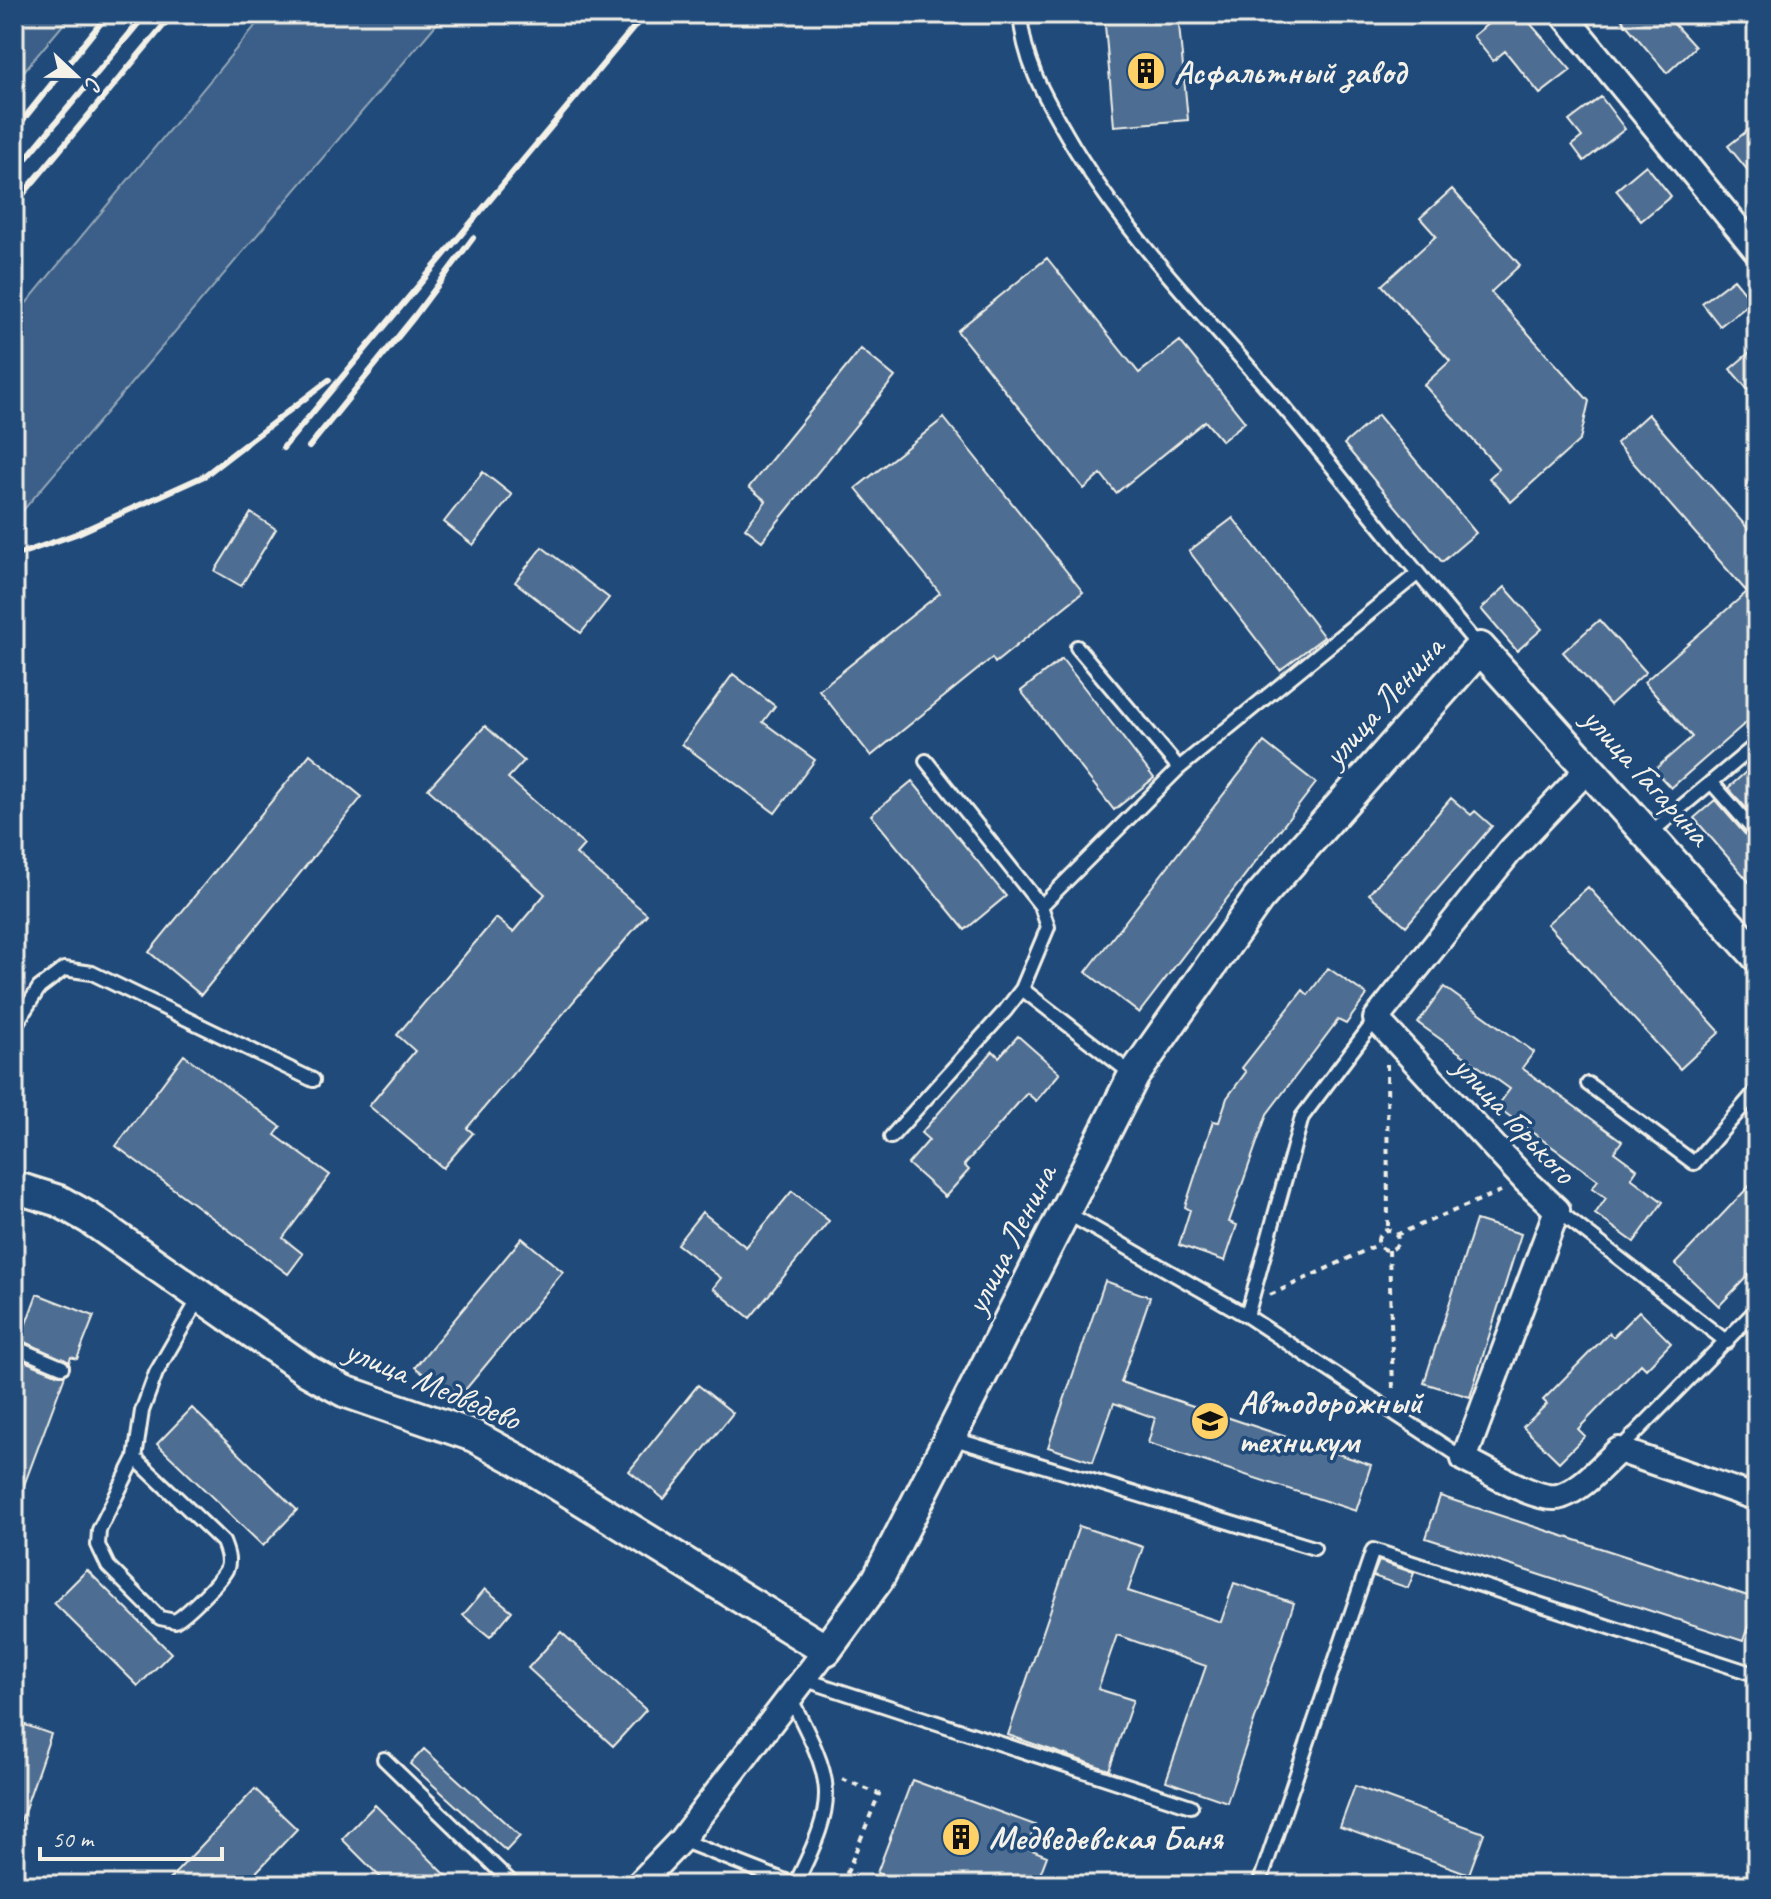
<svg xmlns="http://www.w3.org/2000/svg" width="1771" height="1899" viewBox="0 0 1771 1899" font-family="Caveat,sans-serif">
<style>
.green{fill:#3a5f88;stroke:#97a8b8;stroke-width:2}
.building{fill:#4d6e92;stroke:#f4f1e8;stroke-width:2}
.lines{fill:none;stroke-linecap:round;stroke-linejoin:round}
.service-casing{stroke:#f4f1e8;stroke-width:18}
.minor-casing{stroke:#f4f1e8;stroke-width:30}
.tertiary-casing{stroke:#f4f1e8;stroke-width:36}
.path{stroke:#f4f1e8;stroke-width:4;stroke-dasharray:6 6;stroke-linecap:butt}
.service{stroke:#1f4a7a;stroke-width:12}
.minor{stroke:#1f4a7a;stroke-width:24}
.tertiary{stroke:#1f4a7a;stroke-width:30}
.rail{stroke:#f4f1e8;stroke-width:6}
.labels{text-anchor:middle;dominant-baseline:central;stroke-width:7;stroke-linejoin:round;paint-order:stroke}
.poi-label{font-size:34px;font-weight:bold;fill:#f4f1e8;stroke:#1f4a7a;text-anchor:start}
.street-label{font-size:34px;fill:#f4f1e8;stroke:#1f4a7a}
</style>
<rect width="100%" height="100%" fill="#1f4a7a"/>
<filter id="ink" filterUnits="userSpaceOnUse"><feTurbulence type="fractalNoise" baseFrequency=".0125" numOctaves="2"/><feDisplacementMap in="SourceGraphic" scale="16" xChannelSelector="R" yChannelSelector="G"/><feConvolveMatrix kernelMatrix="1 2 1 2 8 2 1 2 1" color-interpolation-filters="sRGB"/></filter>
<g filter="url(#ink)">
<!-- green -->
<path class="green" d="M14 14H72L14 83Z
M265 14H445L14 521V318Z"/>
<!-- building -->
<path class="building" d="M1104 14H1178L1188 120 1114 126Z
M1500 14H1522L1571 70 1540 94 1505 51 1493 61 1473 36Z
M1617 14H1665L1695 47 1667 73Z
M1601 97 1625 129 1584 161 1572 145 1582 137 1569 121Z
M1757 123V182L1728 146Z
M1646 165 1671 196 1641 221 1616 190Z
M1452 189 1520 265 1491 292 1589 401 1580 440 1511 502 1489 478 1499 469 1424 385 1450 361 1382 285 1436 236 1420 218Z
M1047 258 1139 373 1180 341 1245 422 1222 441 1205 421 1116 493 1101 474 1084 489 957 331Z
M1734 279 1752 301 1720 326 1702 303Z
M1757 346V400L1730 369Z
M861 349 895 377 762 541 745 528 766 501 749 487Z
M1648 414 1757 539V713L1671 788 1654 770 1692 737 1644 682 1747 592 1616 443Z
M1378 415 1476 533 1442 562 1344 444Z
M944 418 1083 592 995 663 992 658 871 756 819 690 940 593 856 488Z
M483 472 512 495 473 545 444 522Z
M251 513 276 529 241 586 215 571Z
M1233 518 1324 637 1280 670 1189 551Z
M542 547 609 598 581 633 515 582Z
M1505 587 1542 629 1517 651 1481 609Z
M1599 620 1646 672 1610 705 1563 652Z
M1062 659 1154 778 1114 810 1021 691Z
M733 674 775 706 763 722 815 760 775 813 682 744Z
M485 726 524 761 508 778 584 845 576 854 647 914 467 1128 473 1133 443 1168 369 1106 415 1051 397 1035 496 918 513 932 545 894 428 789Z
M1264 742 1316 783 1139 1013 1086 972Z
M310 754 362 797 201 995 149 952Z
M1757 762V820L1728 788Z
M912 781 1006 896 965 930 871 815Z
M1451 798 1471 815 1475 811 1492 826 1406 926 1369 894Z
M1715 800 1750 840 1757 843V891L1694 818Z
M1588 887 1720 1032 1680 1069 1547 924Z
M1328 968 1367 995 1346 1024 1338 1020 1267 1114 1229 1222 1237 1225 1225 1261 1179 1245 1190 1210 1185 1207 1213 1121 1219 1122 1227 1098 1246 1072 1242 1068 1303 990 1308 995Z
M1444 987 1534 1052 1522 1068 1622 1141 1614 1152 1637 1169 1631 1178 1663 1202 1634 1242 1595 1214 1606 1198 1592 1188 1598 1180 1497 1107 1510 1089 1418 1023Z
M1018 1036 1060 1073 1036 1101 1027 1093 964 1165 969 1170 945 1197 908 1164 929 1140 921 1133 993 1051 999 1057Z
M184 1055 281 1127 275 1135 330 1175 283 1238 303 1254 288 1274 116 1146Z
M1757 1178V1266L1719 1306 1675 1264Z
M792 1191 829 1221 750 1318 713 1288 721 1278 677 1244 702 1212 746 1247Z
M1476 1220 1521 1234 1470 1397 1424 1383Z
M522 1238 563 1272 456 1401 415 1367Z
M1105 1281 1150 1297 1121 1382 1371 1465 1356 1511 1148 1443 1155 1418 1114 1403 1093 1462 1048 1447Z
M37 1294 94 1316 77 1359 71 1357 69 1362 20 1340Z
M1639 1311 1671 1343 1646 1369 1641 1364 1578 1429 1585 1436 1559 1462 1523 1427 1547 1404 1543 1400 1609 1333 1613 1337Z
M14 1357 59 1375H65L17 1504 14 1503Z
M698 1385 733 1413 664 1499 629 1471Z
M192 1408 297 1510 263 1546 157 1444Z
M1440 1496 1757 1599 1743 1641 1426 1538Z
M1079 1526 1143 1547 1128 1591 1221 1622 1234 1583 1294 1603 1227 1802 1166 1781 1206 1666 1117 1635 1098 1689 1133 1700 1109 1770 1008 1735Z
M1379 1561 1414 1573 1408 1588 1373 1576Z
M87 1570 171 1653 138 1686 54 1603Z
M485 1589 512 1611 490 1637 463 1615Z
M561 1632 646 1710 613 1746 528 1668Z
M14 1721 51 1734 17 1832 14 1831Z
M424 1749 520 1836 506 1851 410 1764Z
M912 1780 1035 1825 1027 1848 1047 1856 1036 1885H911L877 1873Z
M1355 1786 1484 1833 1469 1874 1340 1827Z
M255 1789 297 1829 244 1885H164Z
M375 1805 456 1885H388L342 1839Z"/>
<g class="lines">
<!-- service casing -->
<g class="service-casing">
<path id="service" d="M1020 14C1024 61 1042 92 1065 132 1126 239 1213 323 1292 417 1355 494 1416 573 1480 648
M1077 647 1179 768
M926 761 1041 906 1179 768 1417 574
M1711 782 1757 834
M1649 834 1757 744
M1022 989 1133 1075
M14 1027 39 988 64 969 92 973 313 1080
M1588 1084 1694 1163 1757 1090
M891 1137 1005 1011 1022 989 1048 927 1041 906
M1557 1210 1727 1342
M1067 1213 1247 1316 1464 1459
M1247 1316 1302 1117 1376 1019
M14 1347 62 1367
M951 1438 1314 1548
M1619 1450 1757 1309
M135 1458 99 1530 98 1545 108 1566 160 1618 175 1621C187 1614 221 1581 227 1568 230 1559 226 1550 223 1542L135 1458 142 1411 156 1373 201 1295
M803 1679 1191 1806
M790 1697C834 1784 840 1795 795 1885
M384 1759 514 1885
M681 1840 796 1885
M1259 1885 1373 1550 1757 1675"/>
</g>
<!-- minor casing -->
<g class="minor-casing">
<path id="minor" d="M1563 14 1757 251
M1587 770 1511 850 1376 1019 1526 1181 1557 1210 1464 1459C1485 1469 1540 1504 1561 1496 1584 1488 1602 1465 1619 1450L1757 1498
M638 1885 681 1840 826 1650"/>
</g>
<!-- tertiary casing -->
<g class="tertiary-casing">
<path id="tertiary" d="M14 1187 59 1201 89 1218 308 1371 344 1391 474 1436 518 1460 826 1650 878 1579 1134 1075 1258 899 1480 648 1757 956"/>
</g>
<!-- path -->
<path class="path" d="M1387 1064 1388 1230
M1378 1240a10 10 0 1 1 20 0a10 10 0 1 1-20 0Z
M1396 1235 1501 1191
M1389 1250 1393 1390
M1270 1295 1379 1244
M842 1779 879 1794 842 1885"/>
<!-- service -->
<use href="#service" class="service"/>
<!-- minor -->
<use href="#minor" class="minor"/>
<!-- tertiary -->
<use href="#tertiary" class="tertiary"/>
<!-- rail -->
<path class="rail" d="M14 131 108 14
M14 173 146 14
M14 205 173 14
M309 447 414 317 473 238
M283 448 645 14
M14 556 76 534 204 476 329 380"/>
</g>
</g>
<!-- icons -->
<defs>
<g id="building-disc" transform="scale(2)"><circle r="9.5" fill="#ffd166" stroke="#1f4a7a"/><path d="M-4-6H4V6H1V3H-1V6H-4ZM-2.5-4.3h1.7v1.8h-1.7ZM.8-4.3h1.7v1.8H.8ZM-2.5-1h1.7V.8h-1.7ZM.8-1h1.7V.8H.8Z" fill="#111"/></g>
<g id="university-disc" transform="scale(2)"><circle r="9.5" fill="#ffd166" stroke="#1f4a7a"/><path d="M0-5L7-2L0 1L-7-2ZM-4 1L0 2.5L4 1V4Q0 6-4 4Z" fill="#111"/></g>
</defs>
<g fill-rule="evenodd">
<use href="#building-disc" x="1146" y="71"/>
<use href="#university-disc" x="1210" y="1421"/>
<use href="#building-disc" x="961" y="1837"/>
</g>
<g class="labels">
<!-- poi labels -->
<g class="poi-label">
<text x="1174" y="71">Асфальтный завод</text>
<text x="1238" y="1401">Автодорожный<tspan x="1238" dy="39">техникум</tspan></text>
<text x="989" y="1837">Медведевская Баня</text>
</g>
<!-- street labels -->
<g class="street-label">
<text transform="translate(1383 701) rotate(-48)">улица Ленина</text>
<text transform="translate(1647 776) rotate(48)">улица Гагарина</text>
<text transform="translate(1515 1119) rotate(47)">улица Горького</text>
<text transform="translate(1010 1239) rotate(-63)">улица Ленина</text>
<text transform="translate(433 1384) rotate(23)">улица Медведево</text>
</g>
</g>
<!-- margin -->
<rect width="1771" height="1899" fill="none" stroke="#1f4a7a" stroke-width="48"/>
<rect x="24" y="24" width="1723" height="1851" fill="none" stroke="#f4f1e8" stroke-width="3" filter="url(#ink)"/>
<!-- north arrow -->
<g transform="translate(76 76) rotate(112)" stroke="#1f4a7a" stroke-width="6" paint-order="stroke">
<path d="M0-6L14 30L0 20L-14 30Z" fill="#f4f1e8"/>
<text y="-12" font-size="22" font-weight="bold" text-anchor="middle" fill="#f4f1e8">С</text>
</g>
<!-- scale -->
<path d="M40 1847v12h182v-12" fill="none" stroke="#f4f1e8" stroke-width="4"/>
<text x="52" y="1847" font-size="24" fill="#f4f1e8" stroke="#1f4a7a" stroke-width="6" paint-order="stroke">50 m</text>
</svg>
